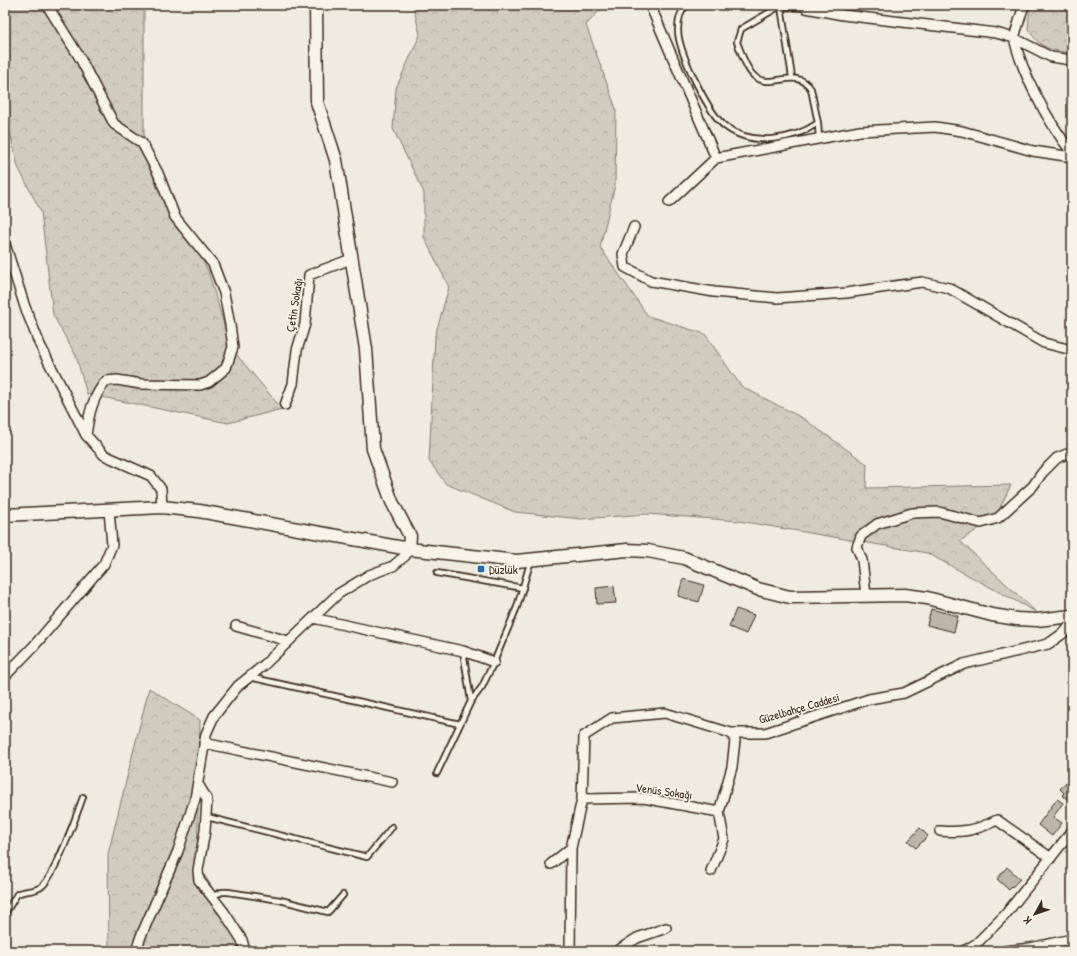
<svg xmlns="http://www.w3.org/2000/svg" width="1077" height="956" viewBox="0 0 1077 956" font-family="'Patrick Hand',sans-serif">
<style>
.forest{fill:url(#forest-crowns);stroke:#867a6f}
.building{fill:#bdb5aa;stroke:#3b2a1e}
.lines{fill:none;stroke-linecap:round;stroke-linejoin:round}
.lane-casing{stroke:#3b2a1e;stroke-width:8}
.street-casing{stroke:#3b2a1e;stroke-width:12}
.secondary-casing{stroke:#3b2a1e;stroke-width:15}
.path{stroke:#3b2a1e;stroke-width:2;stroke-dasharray:3 3;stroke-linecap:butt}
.lane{stroke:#f7f3e8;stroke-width:4.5}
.street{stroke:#f7f3e8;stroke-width:9}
.secondary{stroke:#f7f3e8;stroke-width:12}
.poi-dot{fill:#1f6fb2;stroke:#f7f3e8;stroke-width:1.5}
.labels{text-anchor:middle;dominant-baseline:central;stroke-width:3.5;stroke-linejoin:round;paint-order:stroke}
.street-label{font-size:12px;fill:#3b2a1e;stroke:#f7f3e8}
.poi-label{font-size:12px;fill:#3b2a1e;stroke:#f7f3e8;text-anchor:start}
</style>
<defs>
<pattern id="forest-crowns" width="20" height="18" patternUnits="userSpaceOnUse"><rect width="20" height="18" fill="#d1cbc0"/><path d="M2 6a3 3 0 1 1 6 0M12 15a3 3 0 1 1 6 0" fill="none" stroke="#b4aea5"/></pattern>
</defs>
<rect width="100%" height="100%" fill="#efebe0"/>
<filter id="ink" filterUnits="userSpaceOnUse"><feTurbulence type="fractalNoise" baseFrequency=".025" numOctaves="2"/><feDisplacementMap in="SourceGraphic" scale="8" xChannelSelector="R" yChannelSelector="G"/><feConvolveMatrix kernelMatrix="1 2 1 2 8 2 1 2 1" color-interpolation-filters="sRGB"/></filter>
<g filter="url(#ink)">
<!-- forest -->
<path class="forest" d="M5 5H144V145L208 271 231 348 282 409 228 423 87 394 76 356 53 315 41 212 18 167 10 132 5 123Z
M413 5H605L586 25 616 109 615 185 600 247 648 316 705 334 741 386 804 419 867 464 866 488 1011 485 995 518 960 541 1036 612 927 553 739 521 647 514 581 519 515 512 446 484 429 461 435 336 449 287 424 237V193L393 129 396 88 420 35Z
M1030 5H1072V53C1049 50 1041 49 1028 29Z
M149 688 200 720 197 863 251 951H109L108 854Z"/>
<!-- building -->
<path class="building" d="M683 579 704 585 699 602 678 596Z
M614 586 616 603 597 604 596 588Z
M736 609 754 615 746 634 729 627Z
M931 609 958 616 954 632 927 625Z
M1072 775V803L1062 795 1064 793 1060 789Z
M1057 799 1063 803 1053 817 1062 823 1052 836 1038 825Z
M920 828 928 836 916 848 908 841Z
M1007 867 1020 879 1009 890 997 879Z"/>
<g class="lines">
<!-- lane casing -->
<g class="lane-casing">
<path id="lane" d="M687 5C680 11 678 21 678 30 678 51 709 115 726 127 753 147 793 140 818 123
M781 7 792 77
M806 8 781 7 775 9 741 29 737 42C741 52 745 67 753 75 770 92 796 65 811 89L818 123 819 140
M437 573 523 588
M463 651 471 701
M249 677 460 724
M437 773 471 701 482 687 494 662 517 607 531 560
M207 817 367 857 392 827
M213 896 222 892H228L280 900 328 912 343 895
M5 914 17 894C25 890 34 892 41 887 54 878 77 814 83 797"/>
</g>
<!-- street casing -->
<g class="street-casing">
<path id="street" d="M47 5 80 58 114 124 142 143 158 173 175 217 213 264 224 293 230 325 233 347 226 368 209 382 200 385 141 384 117 380 106 381C92 398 89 414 86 435
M650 5 716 158 860 131 935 127 962 131 1033 151 1072 157
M1024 5 1014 38 1051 57 1072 60
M806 8 843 15 996 33 1014 38C1023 77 1048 121 1072 153
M669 202 716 158
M634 227 623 254 625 267 651 281 714 292 777 298 846 293 922 282 949 288 1044 343 1072 350
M5 244 25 307 40 345 86 435 104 455 151 476 161 489 162 507
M285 405 293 384 297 350 305 324 309 275 351 259
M866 595 862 560 857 547 861 536 877 524 912 513 939 512 981 523 998 518 1033 486 1042 473 1057 458 1072 452
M313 618 463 651 494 662
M236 626 288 641
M5 676 33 647 104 564 112 545 109 510
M204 743 392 782
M198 784 207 799 205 831 198 870 199 880 224 912 242 940 245 951
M582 799 643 798 719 812
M940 831C963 833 977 830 997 820L1051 858
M551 864 571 848
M711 871 724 839 719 812 732 767 735 740 731 733
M136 951 141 936 178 851 195 799 206 734 214 716 238 686 264 665 338 594 369 575 393 566 405 556 409 549
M570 951 571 848 582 799 584 736 612 718 665 713 731 733H765L869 699 904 693 964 664 1048 644 1065 632 1072 622
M617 951 637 938 666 928
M964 951 976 944
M973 951 976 944 1005 915 1072 831
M1005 951 1030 948 1072 939"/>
</g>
<!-- secondary casing -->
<g class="secondary-casing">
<path id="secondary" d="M316 5 317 102 336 160 366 349 373 449 392 502 410 536 409 549
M5 515 162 507 199 511 409 549 517 561 627 550 648 551 684 558 758 589 790 597 905 595 927 598 992 615 1017 619 1037 620 1072 616"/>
</g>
<!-- path -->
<path class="path" d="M5 655 11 658"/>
<!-- lane -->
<use href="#lane" class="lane"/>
<!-- street -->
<use href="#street" class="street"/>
<!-- secondary -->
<use href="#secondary" class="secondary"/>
</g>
</g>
<!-- markers -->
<rect class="poi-dot" x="477" y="565" width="8" height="8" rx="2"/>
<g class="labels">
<!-- street labels -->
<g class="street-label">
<text transform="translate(294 305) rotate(-81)">Çetin Sokağı</text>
<text transform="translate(799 708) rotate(-16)">Güzelbahçe Caddesi</text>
<text transform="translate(664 791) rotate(8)">Venüs Sokağı</text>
</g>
<!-- poi labels -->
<g class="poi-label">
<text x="489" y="569">Düzlük</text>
</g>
</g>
<!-- margin -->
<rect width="1077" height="956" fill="none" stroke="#f7f3e8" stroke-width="20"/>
<rect x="10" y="10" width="1057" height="936" fill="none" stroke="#3b2a1e" stroke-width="1.5" filter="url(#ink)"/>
<!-- north arrow -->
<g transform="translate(1035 914) rotate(230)" stroke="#f7f3e8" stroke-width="3" paint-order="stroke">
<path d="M0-3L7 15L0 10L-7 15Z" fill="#3b2a1e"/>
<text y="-6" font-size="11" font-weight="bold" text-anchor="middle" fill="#3b2a1e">K</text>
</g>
</svg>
